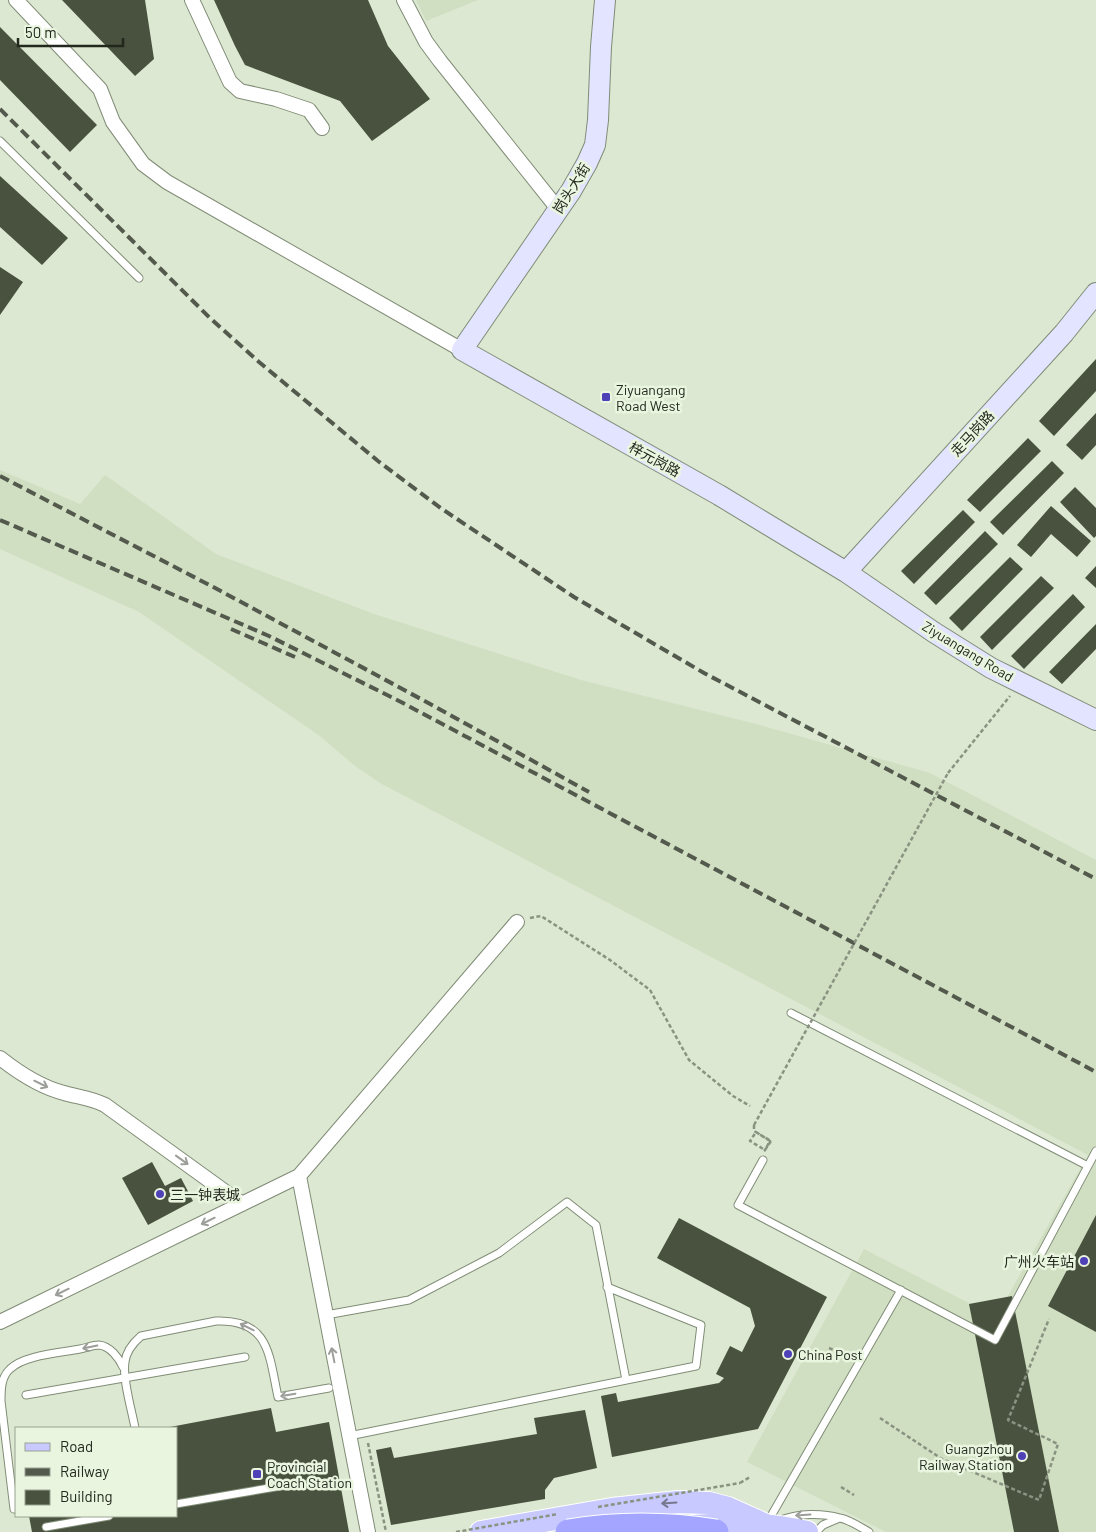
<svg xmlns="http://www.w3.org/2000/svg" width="1096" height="1532" viewBox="0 0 1096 1532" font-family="Barlow,'Noto Sans SC',sans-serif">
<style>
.built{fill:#d0dfc1}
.building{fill:#49523f}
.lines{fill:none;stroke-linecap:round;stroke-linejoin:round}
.lane-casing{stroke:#818c77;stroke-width:9}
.street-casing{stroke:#818c77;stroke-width:16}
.secondary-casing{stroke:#818c77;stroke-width:22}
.primary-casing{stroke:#fff;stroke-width:24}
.path{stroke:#8a9382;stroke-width:2.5;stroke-dasharray:4 2.5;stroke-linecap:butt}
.lane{stroke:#fff;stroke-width:7}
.street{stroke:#fff;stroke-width:14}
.secondary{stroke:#e3e4ff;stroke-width:20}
.primary{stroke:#c8c9fe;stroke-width:22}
.rail{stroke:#535a4d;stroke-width:4;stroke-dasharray:10 5;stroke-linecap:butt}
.highway-bridge-casing{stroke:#fff;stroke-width:27;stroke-linecap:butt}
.path-bridge{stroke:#8a9382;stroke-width:2.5;stroke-dasharray:4 2.5;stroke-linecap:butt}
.highway-bridge{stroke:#a3a5fe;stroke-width:25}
.oneway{stroke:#9c9e9a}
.oneway2{stroke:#76788e}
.poi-dot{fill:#4e40b7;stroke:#e9f5de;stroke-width:2}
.labels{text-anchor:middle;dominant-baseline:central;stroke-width:5;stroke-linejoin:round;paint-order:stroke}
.street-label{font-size:14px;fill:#23281f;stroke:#e9f5de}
.poi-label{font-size:14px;fill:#23281f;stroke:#e9f5de;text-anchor:start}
</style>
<rect width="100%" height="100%" fill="#dce8d1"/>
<!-- built -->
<path class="built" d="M416 0H478L426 21Z
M0 470 80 504 105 475 216 554 374 614 581 680 756 724 930 773 1096 860V1532H886L747 1462 864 1249 996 1317 1088 1155 380 783 355 766 320 736 139 612 0 549Z"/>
<!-- building -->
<path class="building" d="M62 0H145L154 59 135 76Z
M214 0H368L388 46 430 99 372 141 340 101 245 65 235 46Z
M0 27 97 125 70 152 0 80Z
M0 176 68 238 42 265 0 227Z
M0 267 23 282 0 315Z
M1096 359V391L1054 436 1039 421Z
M1096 413V445L1082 460 1066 445Z
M1028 438 1041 451 980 512 967 500Z
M1052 461 1064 473 1003 535 990 522Z
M1075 487 1096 508V536L1094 538 1060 502Z
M1051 506 1091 541 1077 557 1051 534 1031 557 1017 545Z
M963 510 975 522 914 584 901 571Z
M985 531 998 544 936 605 924 593Z
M1010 557 1023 569 962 631 949 618Z
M1096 566V588L1085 578Z
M1041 576 1054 588 992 650 980 637Z
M1073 594 1085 607 1024 669 1011 656Z
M1096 624V649L1062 684 1049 672Z
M152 1162 165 1186 181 1178 193 1201 148 1225 122 1178Z
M1096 1215V1332L1048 1306Z
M679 1218 827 1297 758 1429 612 1457 601 1396 616 1393 618 1402 719 1383 724 1378 716 1374 730 1346 742 1352 755 1326 750 1308 657 1258Z
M1012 1296 1059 1532H1014L969 1304Z
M271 1408 276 1432 329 1422 349 1532H32L29 1516H176V1428L170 1427Z
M585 1410 597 1468 554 1478 545 1490V1499L391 1525 376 1450 391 1447 394 1458 537 1434 534 1418Z"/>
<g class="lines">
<!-- lane casing -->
<g class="lane-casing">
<path id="lane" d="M0 141 139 278
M763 1160 738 1205 995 1340 1088 1166 791 1013
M1088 1166 1096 1151
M326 1315 409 1300 499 1253 567 1202 596 1225 626 1380
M26 1395 245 1357
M135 1428C132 1411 122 1378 125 1362 126 1351 133 1343 141 1336L216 1321C270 1319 269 1356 278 1397L329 1388
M349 1436 696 1366 701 1325 607 1287
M176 1504 293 1484
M14 1509 1 1401C1 1390 1 1377 10 1369 24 1355 60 1353 80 1349 86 1348 93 1345 99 1345 110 1346 119 1358 123 1367
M781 1520C799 1513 822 1513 840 1518 850 1520 860 1527 869 1532
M767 1523 901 1290
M46 1527 109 1516
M816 1532 823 1525 837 1519"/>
</g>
<!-- street casing -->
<g class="street-casing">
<path id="street" d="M16 0 100 89 113 122 143 164 167 182 462 350
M192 0 230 82 240 91 276 99 309 110 322 128
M404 0 426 42 440 61 558 209
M0 1058C19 1073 40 1087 64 1093 78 1097 91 1098 105 1105L242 1204
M299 1176 368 1532
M0 1322 299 1176 517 922"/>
</g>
<!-- secondary casing -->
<g class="secondary-casing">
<path id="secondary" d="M605 0 601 47 598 120 595 145 587 163 571 191 462 350 719 495 846 572 935 633 991 668 1096 720
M846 572 1064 333 1096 293"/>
</g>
<!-- primary casing -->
<g class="primary-casing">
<path id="primary" d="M694 1526C732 1523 770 1523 807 1532
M481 1532 612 1509 678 1502 709 1503 728 1508 766 1525"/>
</g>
<!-- path -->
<path class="path" d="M948 773 1010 696
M530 918 541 916 610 960 650 990 689 1060 733 1096 750 1106
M754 1125V1131L771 1141 765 1150 750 1141 756 1132 770 1141 765 1150 764 1151
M829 1348 838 1352
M880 1418 942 1459 1039 1500 1058 1444 1008 1420 1049 1319
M368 1443 386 1532
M740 1483 750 1477
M841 1487 854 1495"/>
<!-- lane -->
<use href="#lane" class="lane"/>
<!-- street -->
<use href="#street" class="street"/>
<!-- secondary -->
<use href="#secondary" class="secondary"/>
<!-- primary -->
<use href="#primary" class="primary"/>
<!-- rail -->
<path class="rail" d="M0 109 210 318 259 362 378 461 442 509 574 597 704 673 1096 879
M0 476 217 589 432 705 589 792
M0 520 269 636 401 702 1096 1072
M231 629 295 657"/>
<!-- highway-bridge casing -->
<g class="highway-bridge-casing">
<path id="highway-bridge" d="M568 1532C617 1524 666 1524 716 1532"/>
</g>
<!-- path-bridge -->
<path class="path-bridge" d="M754 1125 948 773
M598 1507 740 1483
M456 1532 558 1514"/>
<!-- highway-bridge -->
<use href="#highway-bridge" class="highway-bridge"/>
</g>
<!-- one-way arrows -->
<defs><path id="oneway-shaft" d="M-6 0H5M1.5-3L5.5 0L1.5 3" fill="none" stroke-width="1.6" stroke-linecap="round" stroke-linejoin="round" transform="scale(1.25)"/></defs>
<g class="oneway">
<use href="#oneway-shaft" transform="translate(41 1084) rotate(26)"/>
<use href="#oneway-shaft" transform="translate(182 1160) rotate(36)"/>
<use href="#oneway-shaft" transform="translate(208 1221) rotate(154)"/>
<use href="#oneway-shaft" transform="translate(62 1292) rotate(154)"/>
<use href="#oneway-shaft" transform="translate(247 1327) rotate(-154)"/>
<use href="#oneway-shaft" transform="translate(90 1347) rotate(169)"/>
<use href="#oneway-shaft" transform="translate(333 1355) rotate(-101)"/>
<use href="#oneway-shaft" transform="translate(288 1395) rotate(170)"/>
<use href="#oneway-shaft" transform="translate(803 1515) rotate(176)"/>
</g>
<use class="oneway2" href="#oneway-shaft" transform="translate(669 1503) rotate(176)"/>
<!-- markers -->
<g class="poi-dot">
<rect x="601" y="392" width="10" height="10" rx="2.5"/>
<circle cx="160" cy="1194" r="5"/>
<circle cx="1084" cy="1261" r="5"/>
<circle cx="788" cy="1354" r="5"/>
<circle cx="1022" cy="1456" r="5"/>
<rect x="252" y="1469" width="10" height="10" rx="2.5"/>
</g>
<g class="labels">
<!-- street labels -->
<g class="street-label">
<text transform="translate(571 188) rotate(-58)">岗头大街</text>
<text transform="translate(972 433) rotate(-47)">走马岗路</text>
<text transform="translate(655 459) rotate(29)">梓元岗路</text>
<text transform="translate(968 651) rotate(31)">Ziyuangang Road</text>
</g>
<!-- poi labels -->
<g class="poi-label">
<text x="616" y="389">Ziyuangang<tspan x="616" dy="16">Road West</tspan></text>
<text x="170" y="1194">三一钟表城</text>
<text x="1074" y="1261" text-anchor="end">广州火车站</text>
<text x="798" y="1354">China Post</text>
<text x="1012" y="1448" text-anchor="end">Guangzhou<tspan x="1012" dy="16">Railway Station</tspan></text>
<text x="267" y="1466">Provincial<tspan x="267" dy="16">Coach Station</tspan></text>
</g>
</g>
<!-- legend -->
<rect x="15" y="1427" width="162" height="90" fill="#e9f5de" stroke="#9aa392"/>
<rect x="25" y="1443" width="25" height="8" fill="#c8c9fe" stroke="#9aa392"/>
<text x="60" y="1452" font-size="15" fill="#23281f">Road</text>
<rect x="25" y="1468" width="25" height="8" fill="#535a4d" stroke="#9aa392"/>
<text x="60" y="1477" font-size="15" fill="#23281f">Railway</text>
<rect x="25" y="1490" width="25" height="15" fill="#49523f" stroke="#9aa392"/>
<text x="60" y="1502" font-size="15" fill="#23281f">Building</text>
<!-- scale -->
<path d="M18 38v8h105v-8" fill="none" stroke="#23281f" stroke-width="2.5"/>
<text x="25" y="38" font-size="15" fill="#23281f" stroke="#e9f5de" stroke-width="4" paint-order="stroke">50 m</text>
</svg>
